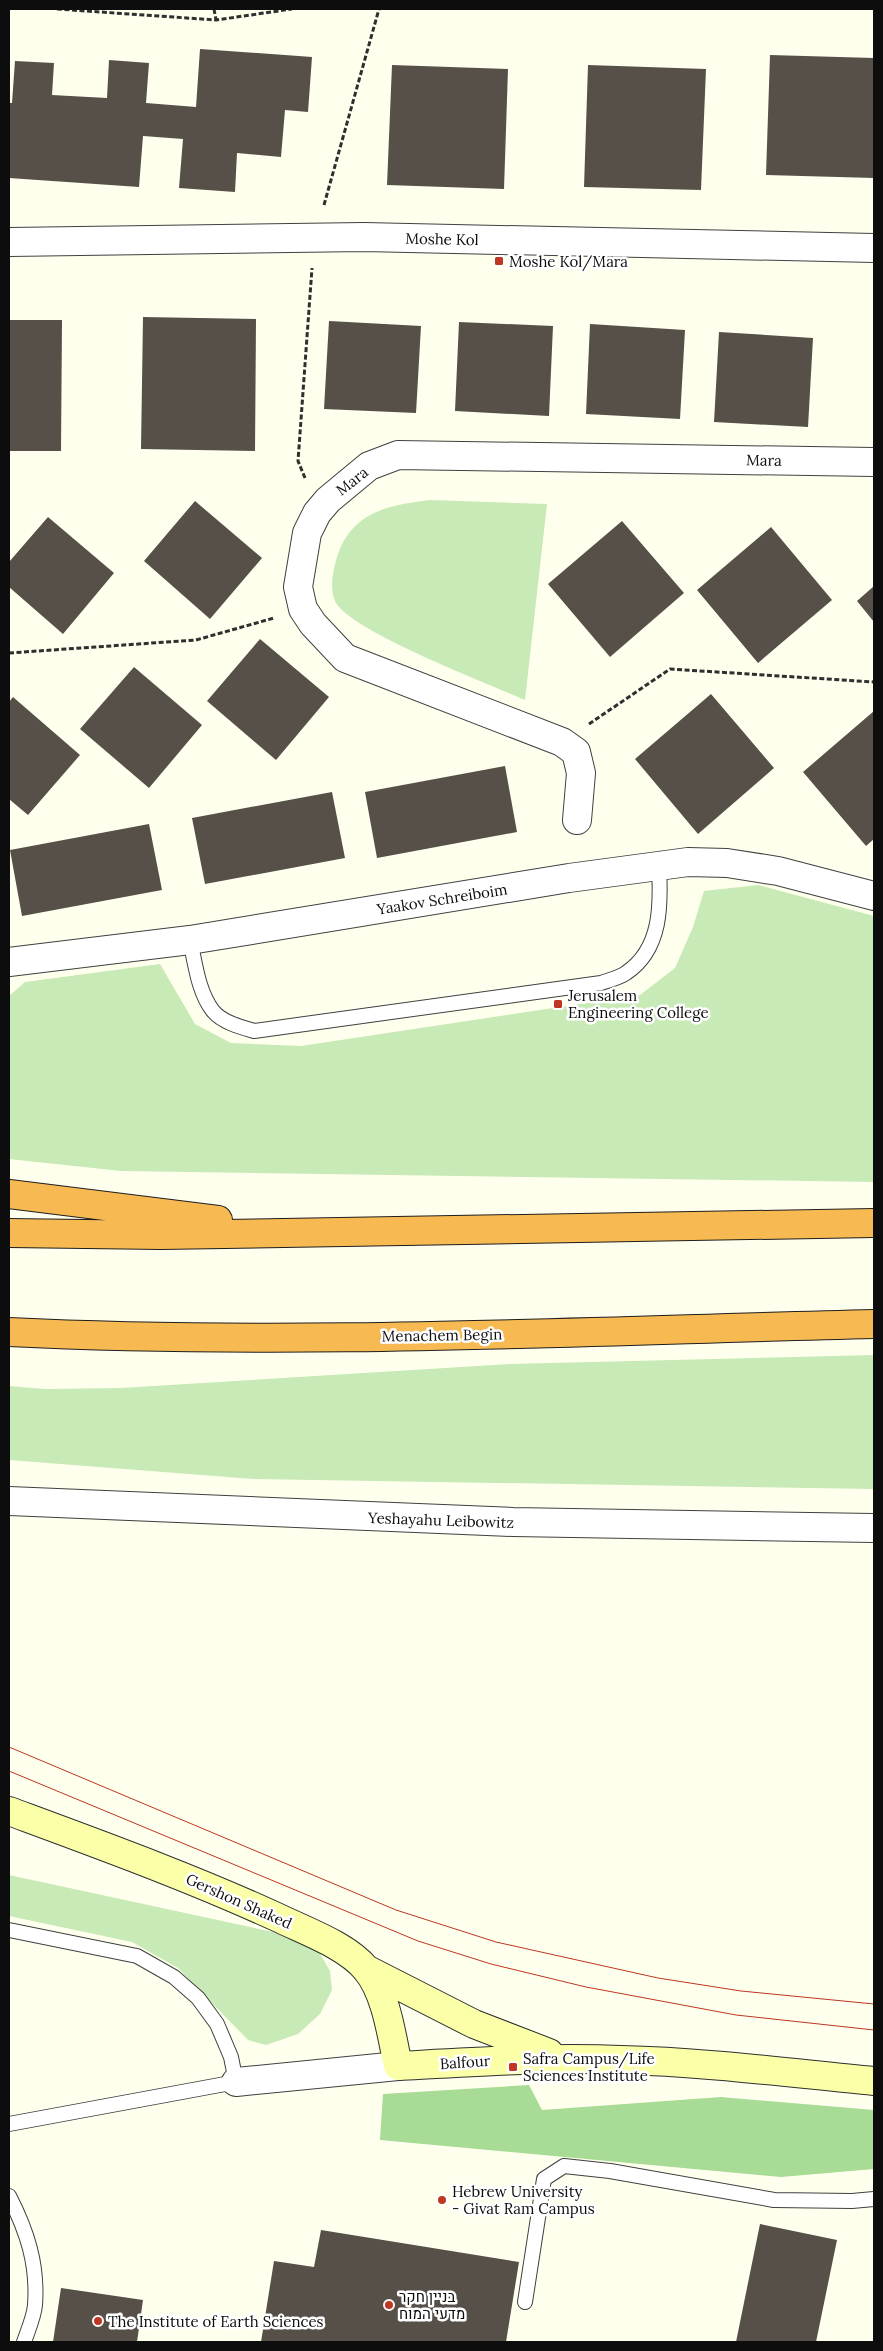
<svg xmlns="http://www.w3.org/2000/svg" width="883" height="2351" viewBox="0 0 883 2351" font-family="Lora,Heebo,serif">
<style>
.green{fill:#c8eab6}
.forest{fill:#a8db95}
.building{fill:#565049}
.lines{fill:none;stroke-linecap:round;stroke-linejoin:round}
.lane-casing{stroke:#404040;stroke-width:16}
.street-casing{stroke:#404040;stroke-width:30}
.secondary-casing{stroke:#2f2f2f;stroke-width:30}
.highway-casing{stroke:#1e1e1e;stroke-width:30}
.path{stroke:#2f2f2f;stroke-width:3;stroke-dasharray:5 2.5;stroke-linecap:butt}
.lane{stroke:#fff;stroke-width:14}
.street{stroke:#fff;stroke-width:28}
.secondary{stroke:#faffa8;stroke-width:28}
.highway{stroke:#f7ba53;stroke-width:28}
.tram{stroke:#bf3622;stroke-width:1}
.poi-dot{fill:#bf3622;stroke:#fff;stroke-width:2}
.labels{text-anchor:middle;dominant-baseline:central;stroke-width:5;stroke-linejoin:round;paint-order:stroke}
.street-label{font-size:15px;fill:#0d0d0d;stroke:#fff}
.poi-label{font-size:15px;fill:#0d0d0d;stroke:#fff;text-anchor:start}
</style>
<rect width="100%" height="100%" fill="#ffffed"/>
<!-- green -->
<path class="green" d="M430 500 547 504 525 700C487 683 355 633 336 603 328 589 334 565 339 551 356 510 391 505 430 500Z
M758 885 874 916V1182L121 1171 9 1159V996L25 982 160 964 195 1024 231 1043 301 1046 640 995 675 968 693 927 704 891Z
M874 1355V1489L253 1479 9 1460V1386L45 1389 121 1388 510 1364Z
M9 1875 273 1932 318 1950 330 1971 332 1990 320 2014 298 2034 266 2045 248 2040 178 1968 132 1942 9 1916Z"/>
<!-- forest -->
<path class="forest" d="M529 2085 542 2110 721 2097 874 2110V2169L781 2177 380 2140 383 2094Z"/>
<!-- building -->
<path class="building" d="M200 49 312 57 308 112 285 110 281 157 237 153 235 192 179 188 183 139 143 136 139 187 9 178V103H12L15 61 54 63 52 95 107 98 109 60 149 63 146 103 196 107Z
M770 55 874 58V178L766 175Z
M392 65 508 69 504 189 387 185Z
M588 65 706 69 701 190 584 187Z
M143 317 256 319 255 451 141 449Z
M9 320H62L61 451H9Z
M329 321 421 326 416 413 324 409Z
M459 322 553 326 549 416 455 411Z
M590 324 685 330 680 419 586 414Z
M719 332 813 338 808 427 714 422Z
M195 501 262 558 210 619 144 561Z
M48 517 114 573 63 634 9 587V562Z
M622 521 684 593 610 657 548 584Z
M771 527 832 600 758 663 697 590Z
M874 586V622L857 601Z
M260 639 329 697 276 760 207 701Z
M134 667 202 725 149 788 80 729Z
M711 694 774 768 698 834 635 759Z
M13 697 80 755 28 815 9 799V702Z
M874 711V839L866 846 803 772Z
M505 766 517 832 377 858 365 792Z
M332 792 345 858 205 884 192 818Z
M149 824 162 890 22 916 10 850Z
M760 2224 837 2240 816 2342H736Z
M321 2230 519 2262 506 2342H261L274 2261 314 2267Z
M61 2288 143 2300 137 2342H53Z"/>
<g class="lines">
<!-- lane casing -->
<g class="lane-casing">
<path id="lane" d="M190 940C195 962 198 992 213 1011 222 1022 240 1027 254 1031L601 983C609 980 619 978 626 973 662 949 661 904 659 866
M9 1930 137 1956 174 1977 198 1998 217 2024 231 2057 236 2082 9 2124
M9 2196C27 2231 38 2264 35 2305 34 2317 28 2330 24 2342
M525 2302 544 2179 564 2166 610 2171 774 2200 852 2201 874 2199"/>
</g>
<!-- street casing -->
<g class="street-casing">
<path id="street" d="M9 242 364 237 874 248
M577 820 581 773 576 752 562 742 345 658 313 624 303 609 298 587 307 533 317 513 328 500 369 466 398 455 874 462
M9 962 190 940 569 878 688 862 727 863 778 871 874 896
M9 1501 513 1522 874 1528
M236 2082 398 2066"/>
</g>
<!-- secondary casing -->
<g class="secondary-casing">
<path id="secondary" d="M9 1811C101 1845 192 1878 281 1919 308 1932 347 1946 366 1969 386 1992 392 2037 398 2066 472 2062 547 2057 621 2060 706 2062 790 2073 874 2081
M366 1969 474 2024 549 2053"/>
</g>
<!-- highway casing -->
<g class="highway-casing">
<path id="highway" d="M9 1194 218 1220
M9 1233 161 1235 874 1223
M9 1332C297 1346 586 1331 874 1324"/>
</g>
<!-- path -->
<path class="path" d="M57 9 216 20 292 9
M214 9 216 20
M324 205 379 9
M305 478 298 461 312 268
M9 653 196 640 274 618
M589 724 670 669 874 682"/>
<!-- lane -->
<use href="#lane" class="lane"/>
<!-- street -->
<use href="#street" class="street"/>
<!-- secondary -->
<use href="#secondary" class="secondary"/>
<!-- highway -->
<use href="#highway" class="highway"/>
<!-- tram -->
<path class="tram" d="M9 1747 396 1910 496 1942 658 1978 741 1991 874 2004
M9 1771 418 1941 491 1964 586 1987 736 2015 874 2030"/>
</g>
<!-- markers -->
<g class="poi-dot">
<rect x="494" y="256" width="10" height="10" rx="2.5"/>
<rect x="553" y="999" width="10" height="10" rx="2.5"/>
<rect x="508" y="2062" width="10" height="10" rx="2.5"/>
<circle cx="442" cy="2200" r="5"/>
<circle cx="389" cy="2305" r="5"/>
<circle cx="98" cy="2321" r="5"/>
</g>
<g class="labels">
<!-- street labels -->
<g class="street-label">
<text transform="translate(442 239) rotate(1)">Moshe Kol</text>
<text transform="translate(764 460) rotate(1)">Mara</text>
<text transform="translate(352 481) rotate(-38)">Mara</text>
<text transform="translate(442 899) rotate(-9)">Yaakov Schreiboim</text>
<text transform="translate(442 1335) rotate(-1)">Menachem Begin</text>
<text transform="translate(441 1520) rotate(2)">Yeshayahu Leibowitz</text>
<text transform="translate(239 1901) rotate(24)">Gershon Shaked</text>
<text transform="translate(465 2062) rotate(-4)">Balfour</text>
</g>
<!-- poi labels -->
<g class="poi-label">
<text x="509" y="261">Moshe Kol/Mara</text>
<text x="568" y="995">Jerusalem<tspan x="568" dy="17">Engineering College</tspan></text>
<text x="523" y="2058">Safra Campus/Life<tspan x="523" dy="17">Sciences Institute</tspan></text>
<text x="452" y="2191">Hebrew University<tspan x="452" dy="17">- Givat Ram Campus</tspan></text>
<text x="399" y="2296">בניין חקר<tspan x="399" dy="17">מדעי המוח</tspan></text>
<text x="108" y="2321">The Institute of Earth Sciences</text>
</g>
</g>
<!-- border -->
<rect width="883" height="2351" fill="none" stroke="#0d0d0d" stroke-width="20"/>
</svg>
